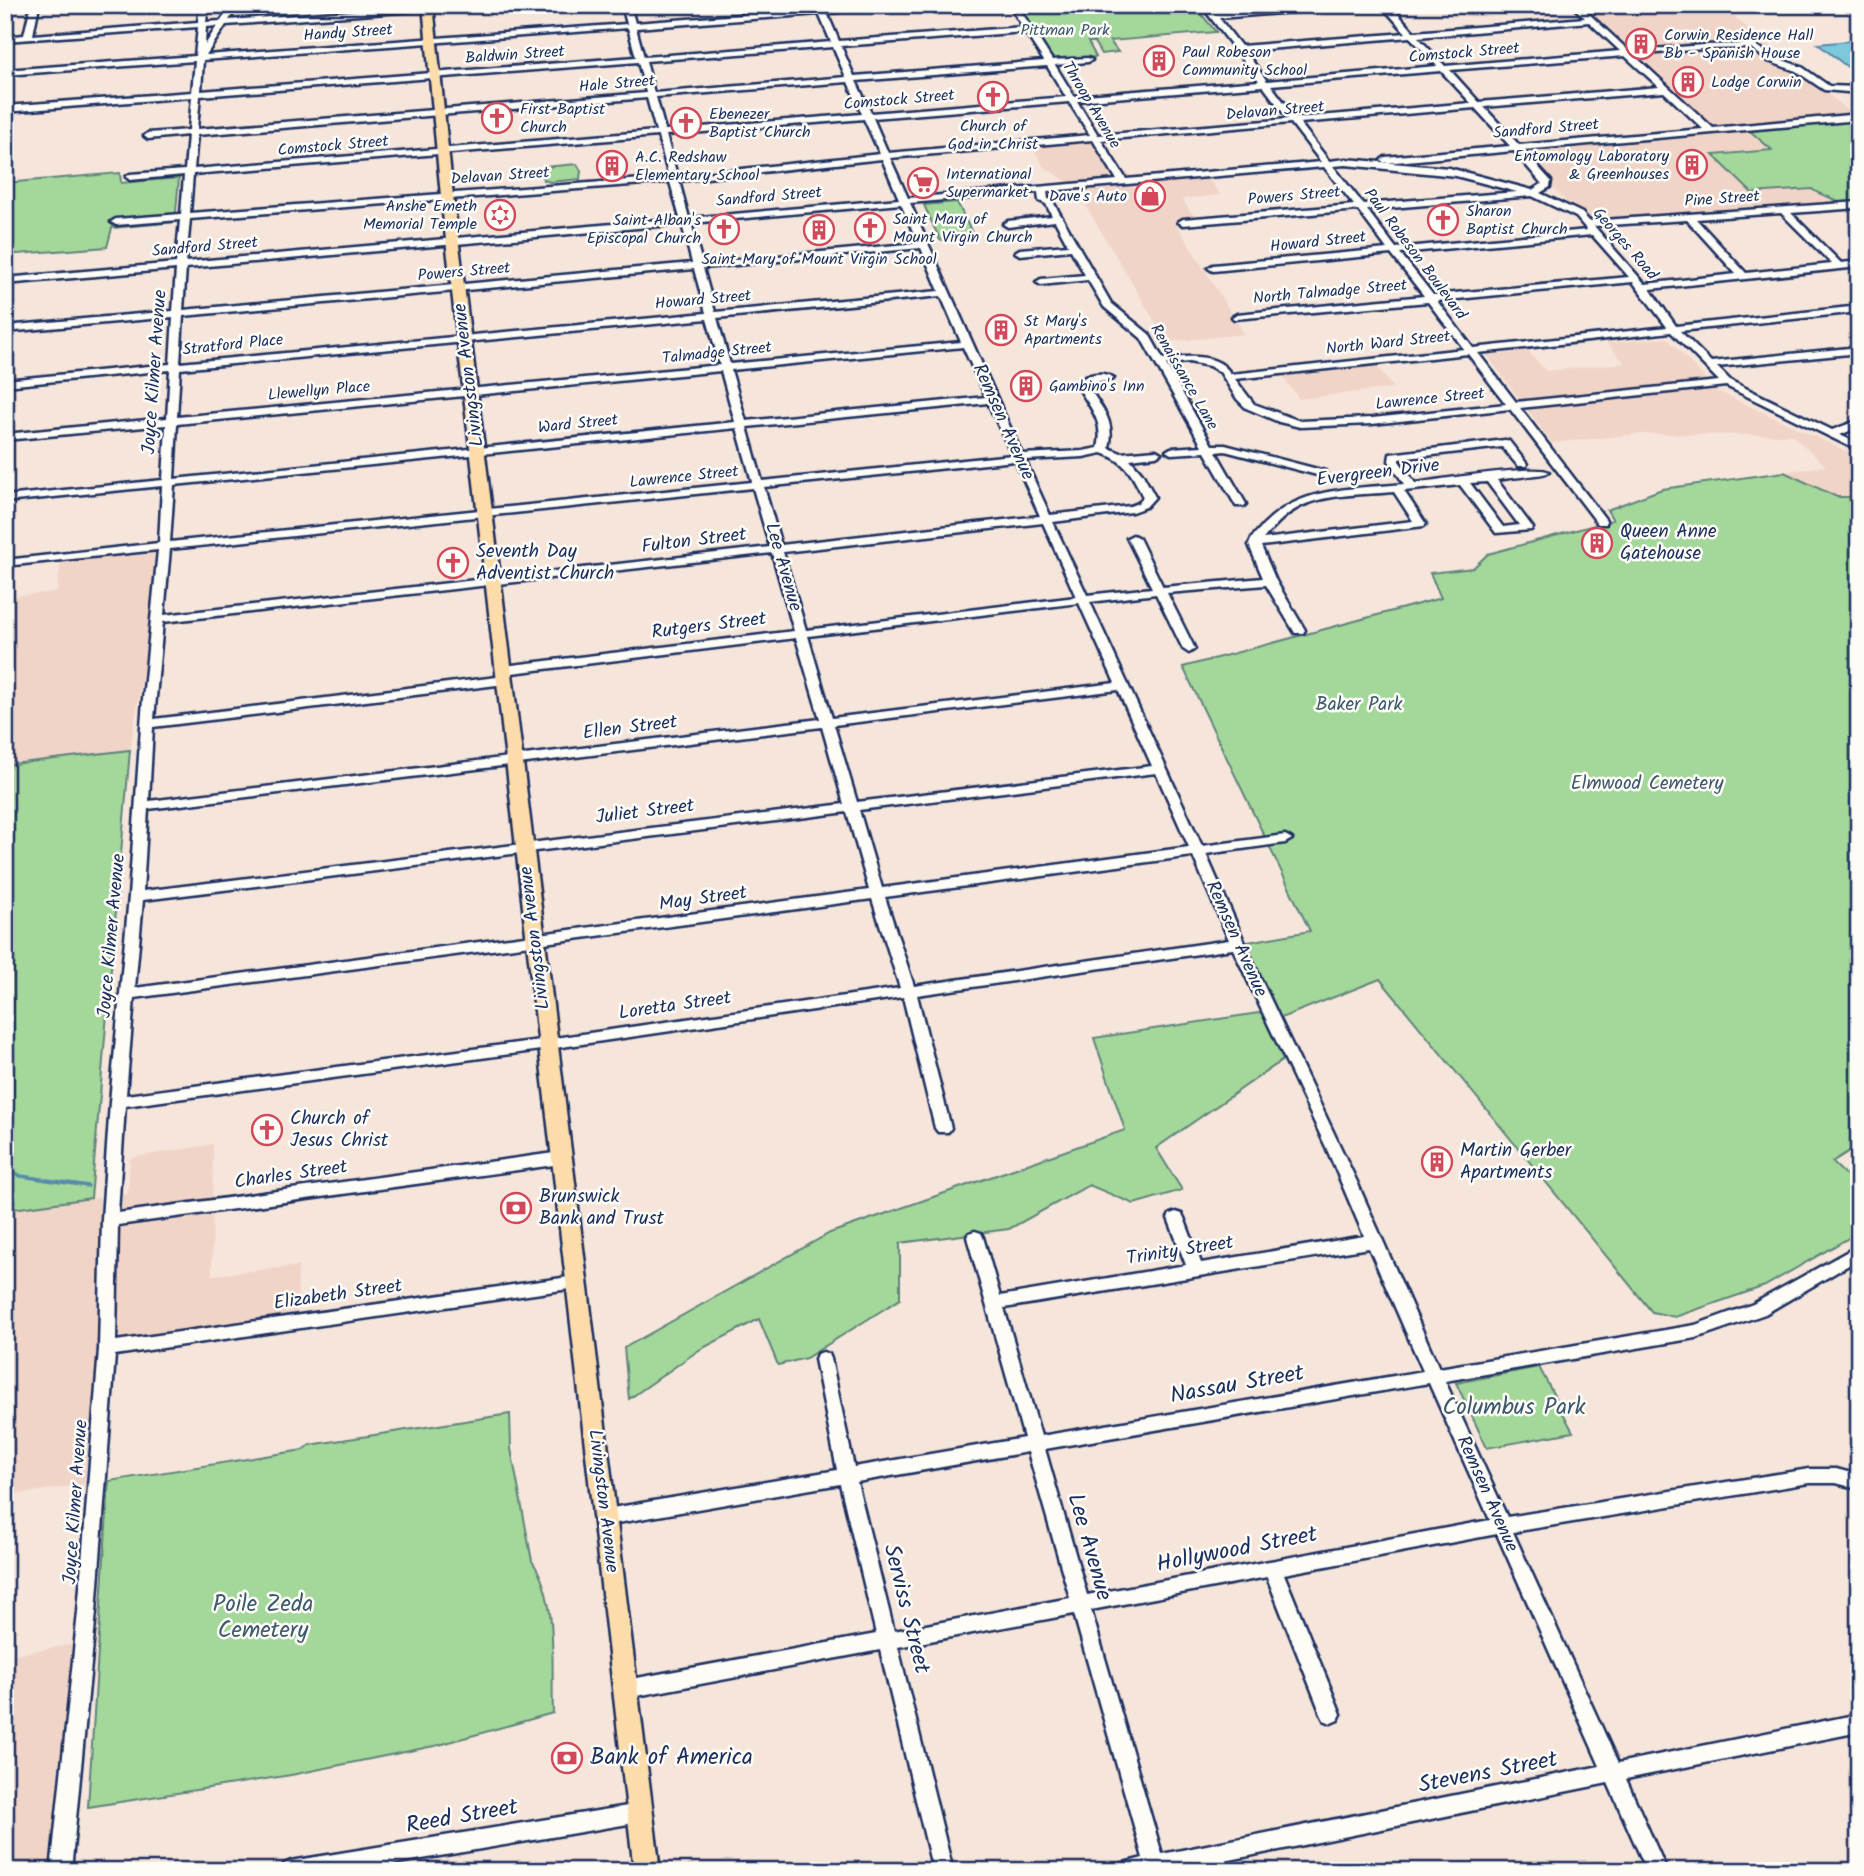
<svg xmlns="http://www.w3.org/2000/svg" width="1864" height="1876" viewBox="0 0 1864 1876" font-family="Kalam,sans-serif">
<style>
.built{fill:#f1d4c8}
.green{fill:#a4d89a;stroke:#60847c;stroke-width:2}
.water{fill:#7dc9dc;stroke:#568baa;stroke-width:2}
.lines{fill:none;stroke-linecap:round;stroke-linejoin:round}
.stream{stroke:#568baa;stroke-width:3.5}
.minor-casing{stroke:#1b2f5e;stroke-width:5}
.major-casing{stroke:#1b2f5e;stroke-width:5}
.minor{fill:#fdfcf7;fill-rule:evenodd}
.major{fill:#fddcac;fill-rule:evenodd}
.labels{text-anchor:middle;dominant-baseline:central;stroke-width:5;stroke-linejoin:round;paint-order:stroke}
.far-park-label{font-size:16px;fill:#3d596d;stroke:#fdfcf7}
.far-street-label{font-size:16px;fill:#1b2f5e;stroke:#fdfcf7}
.far-poi-label{font-size:16px;fill:#1b2f5e;stroke:#fdfcf7;text-anchor:start}
.street-label{font-size:19px;fill:#1b2f5e;stroke:#fdfcf7}
.poi-label{font-size:19px;fill:#1b2f5e;stroke:#fdfcf7;text-anchor:start}
.park-label{font-size:19px;fill:#3d596d;stroke:#fdfcf7}
.near-street-label{font-size:23px;fill:#1b2f5e;stroke:#fdfcf7}
.near-park-label{font-size:23px;fill:#3d596d;stroke:#fdfcf7}
.near-poi-label{font-size:23px;fill:#1b2f5e;stroke:#fdfcf7;text-anchor:start}
</style>
<rect width="100%" height="100%" fill="#f6e5db"/>
<filter id="ink" filterUnits="userSpaceOnUse"><feTurbulence type="fractalNoise" baseFrequency=".0143" numOctaves="2"/><feDisplacementMap in="SourceGraphic" scale="14" xChannelSelector="R" yChannelSelector="G"/><feConvolveMatrix kernelMatrix="1 2 1 2 8 2 1 2 1" color-interpolation-filters="sRGB"/></filter>
<g filter="url(#ink)">
<!-- built -->
<path class="built" d="M1574 5H1720L1851 113 1859 112V205L1587 224 1515 147 1709 130Z
M1094 139 1107 160 1139 180 1204 174 1221 195 1182 199 1196 220 1175 222 1244 334 1167 342 1074 186 1044 167 1031 145Z
M1667 338 1717 391 1859 457V497H1837L1784 472 1826 466 1792 435 1639 434 1552 443 1487 355 1528 351 1546 371 1625 363 1607 343Z
M1377 366 1393 388 1299 399 1282 375Z
M163 546 130 750 5 765V597L57 592 61 557Z
M213 1144 212 1275 298 1266 297 1322 102 1354 92 1483 5 1496V1210L128 1194 130 1158Z
M80 1643 62 1871H5V1656Z"/>
<!-- green -->
<path class="green" d="M1019 5H1194L1216 32 1110 41 1118 52 1101 54 1094 42H1088L1096 57 1054 61Z
M1859 120V201L1839 203C1830 195 1820 196 1812 189L1752 193 1713 155 1772 150 1750 131Z
M577 164 581 171 580 179 550 182 544 180 542 169 544 167Z
M120 173 121 183 179 178 175 222 112 228 107 247 5 255V183Z
M957 202 974 237 940 240 924 205Z
M1784 472 1837 497H1859V1145L1832 1162 1859 1188V1232L1765 1286 1675 1317 1652 1312 1380 979 1278 1019 1290 1055 1156 1148 1182 1190 1134 1204 1089 1185 1009 1229 900 1243V1299L806 1358 778 1365 759 1319 699 1350 629 1399 624 1348 830 1233 1125 1130 1094 1038 1272 1011 1237 944 1310 931 1183 667 1441 598 1430 573 1473 568 1488 554 1613 520 1607 510 1662 489Z
M130 750 91 1198 5 1210V765Z
M1539 1367 1573 1432 1487 1448 1456 1383Z
M510 1414 511 1449 532 1561C559 1600 551 1666 553 1713L439 1745 291 1775 88 1807 109 1481 303 1450 310 1445Z"/>
<!-- water -->
<path class="water" d="M1859 40V76L1818 44Z"/>
<g class="lines">
<!-- stream -->
<path class="stream" d="M5 1170 21 1176 88 1186"/>
<!-- minor casing -->
<g class="minor-casing">
<path id="minor" d="M5 5H12L8 7Z
M31 5H39L33 35 198 22 200 5H208L206 22 221 21 231 5H239L229 20 431 5H470L466 7 226 25 206 55 627 24 622 5H630L635 23 817 9 815 5H823L824 9 907 5 827 13 839 41 1023 27 1009 5H1017L1052 60 1088 58 1092 60 1088 62 1055 65 1074 96 1259 81 1201 5H1209L1215 13 1320 5H1357L1353 7 1219 18 1241 46 1406 33 1381 5H1390L1414 32 1585 18 1571 5H1620L1586 11 1629 51 1703 45 1753 44 1774 57 1802 67 1829 86 1859 87V93L1824 90 1796 71 1768 61 1751 48 1703 49 1634 55 1713 128 1859 114V120L1523 150 1551 181 1550 187 1540 193 1582 213 1589 221 1859 202V208L1791 213 1841 263 1859 261V267L1650 289 1676 326 1859 306V312L1680 331 1711 362 1859 347V353L1717 367 1731 381 1832 430 1859 420V427L1840 435 1859 444V451L1726 386 1520 408 1606 520V524H1598L1510 409 1372 424 1300 427 1279 422 1246 408 1237 399 1220 372 1209 366 1189 362 1166 364 1212 445H1225L1325 471 1326 473 1321 476 1225 451 1216 452 1246 504 1244 506H1236L1205 452 1171 454 1166 451 1171 448 1202 446 1141 338 1104 307 1088 280 1041 285 1036 282 1041 279 1085 275 1071 250 1020 255 1015 252 1020 249 1068 245 1055 221 1008 227 1003 224 1008 221 1052 216 1046 204 1039 201 1038 192 910 203 1022 454 1083 451 1098 448C1105 420 1088 406 1076 383 1086 374 1102 370 1114 378 1107 384 1096 379 1087 384 1100 408 1116 418 1109 448L1121 453 1156 450 1161 453 1156 456 1130 459 1142 473 1155 497 1146 507 1132 512 1053 522 1087 595 1152 588 1127 538 1133 535 1139 538 1163 587 1263 578 1249 545C1251 536 1259 530 1265 523 1302 486 1356 489 1404 484L1389 461 1390 454 1505 440 1509 441 1527 464 1526 466H1518L1502 447 1399 459V461L1415 483C1436 480 1538 464 1549 472 1543 476 1509 477 1497 480L1533 528 1531 530 1496 533 1460 485 1404 491 1426 524 1424 526 1261 546 1276 581 1305 630 1303 633H1295L1266 585 1167 593 1195 649 1189 653 1183 649 1156 594 1090 602 1202 846 1285 835 1292 839 1285 843 1206 854 1258 973 1357 1182 1439 1368 1695 1325 1753 1304 1859 1245V1259L1765 1314 1696 1338 1445 1381 1507 1517 1809 1469H1836L1859 1475V1489L1836 1483H1809L1513 1532 1618 1763 1859 1714V1732L1626 1779 1667 1871H1647L1608 1783 1176 1871H1117L1120 1864 1143 1858 1074 1614 898 1647 953 1871H933L880 1650 626 1698 619 1695 617 1689 619 1683 626 1680 876 1634 840 1484 606 1525 600 1522 597 1517 600 1512 606 1509 837 1470 815 1359 817 1354 823 1352 829 1354 831 1359 854 1467 1024 1438 967 1237 969 1233 975 1231 981 1233 983 1237 1000 1296 1186 1265 1168 1218 1170 1214 1176 1212 1182 1214 1184 1218 1201 1263 1364 1236 1326 1147 1233 949 917 995 951 1128 948 1132H938L935 1128 903 997 548 1049 125 1106 118 1213 561 1152 566 1154 569 1158 566 1162 561 1164 118 1225 116 1341 576 1276 582 1278 584 1282 582 1286 576 1288 115 1355 96 1612 71 1871H51L78 1612 99 1349 102 1219 110 1102 129 896 143 699 158 550 5 566V560L159 543 162 486 5 502V496L163 480 166 425 5 440V434L167 418 170 370 5 386V380L170 364 173 317 5 332V326L173 311 176 269 5 284V278L176 263 180 220 116 225 111 222 116 219 181 214 184 175 130 180 126 177 130 174 185 170 188 135 148 139 144 136 148 133 189 130 192 97 5 112V106L192 92 195 61 5 75V70L195 56 198 27 5 41V37L24 35ZM819 14 831 42 644 57 636 28ZM1589 22 1620 51 1445 66 1418 37ZM217 26 205 45 206 27ZM628 28 636 57 201 91 203 60ZM1025 32 1044 61 854 76 841 46ZM1410 37 1437 66 1267 81 1245 51ZM833 47 846 77 654 93 646 61ZM1625 56 1659 87 1479 102 1450 70ZM638 62 646 93 197 129 200 96ZM1047 66 1066 97 871 113 856 81ZM1441 71 1471 103 1296 118 1271 85ZM848 82 862 114 665 130 656 97ZM1263 86 1288 119 1098 135 1077 101ZM1664 92 1703 129 1519 145 1484 107ZM647 98 656 131 194 169 197 135ZM1069 102 1090 135 888 153 873 118ZM1475 108 1510 146 1385 157 1381 160 1385 163 1514 151 1542 184 1532 190 1449 168 1346 159 1329 161 1300 123ZM864 119 880 154 677 176 666 135ZM1291 123 1321 162 1126 179 1101 140ZM658 136 669 177 190 213 193 174ZM1093 140 1117 180 908 198 890 158ZM882 159 899 199 689 218 679 181ZM1346 165 1456 176 1517 192 1363 204 1333 166ZM1324 167 1354 205 1183 219 1178 222 1183 225 1358 210 1387 249 1213 265 1208 268 1213 271 1391 254 1424 296 1237 314 1232 317 1234 319 1428 302 1464 349 1231 374C1218 352 1185 356 1163 359L1149 334 1111 303 1052 200 1048 199 1047 191ZM670 182 680 218 186 262 190 219ZM1532 196 1576 217 1587 230 1396 248 1367 210ZM901 204 918 243 702 263 691 223ZM1781 213 1832 264 1746 273 1696 219ZM1687 220 1736 274 1645 284 1594 226ZM682 224 692 263 183 310 186 268ZM1592 235 1629 277 1433 295 1400 253ZM921 248 939 291 715 312 703 268ZM694 269 706 313 180 363 183 316ZM1633 282 1667 327 1473 348 1437 301ZM941 296 961 342 730 364 717 318ZM707 319 720 365 177 417 180 369ZM1671 332 1719 381 1516 402 1478 353ZM963 347 986 397 746 421 731 370ZM1468 354 1506 404 1372 418 1300 421 1254 404 1235 379ZM721 371 735 422 174 479 177 424ZM988 403 1012 455 762 481 747 427ZM737 428 752 482 170 542 174 485ZM1102 453C1126 461 1133 476 1143 497L1138 503 1130 506 1050 515 1025 460 1083 457ZM1015 461 1040 516 781 545 764 487ZM1487 482 1519 525 1503 527 1470 483ZM753 488 770 547 164 615 170 549ZM1394 492 1413 521 1263 539C1273 528 1283 516 1296 509 1323 493 1363 495 1394 492ZM1043 523 1076 597 806 630 783 552ZM772 553 794 631 504 666 498 670 504 674 796 638 820 719 149 801 153 727 505 684 511 680 505 676 154 719 163 622ZM1079 603 1115 683 832 718 808 636ZM1118 690 1152 766 857 802 834 725ZM822 727 844 804 143 891 148 809ZM1156 773 1189 847 882 888 859 810ZM847 812 869 890 135 988 143 900ZM1193 856 1229 940 914 986 885 897ZM872 899 900 988 548 1039 126 1095 134 998ZM1369 1248 1423 1371 1041 1436 1004 1308ZM1429 1383 1490 1520 1087 1595 1045 1449ZM1028 1452 1070 1598 894 1631 857 1482ZM1497 1534 1600 1766 1162 1854 1091 1610 1267 1577 1321 1714 1324 1720 1331 1723 1338 1720 1341 1714 1284 1574Z
M640 1804 647 1806 650 1813 647 1820 640 1822 351 1871H281L284 1864 291 1861Z"/>
</g>
<!-- major casing -->
<g class="major-casing">
<path id="major" d="M423 5H433L453 196 660 1871H634L441 196Z"/>
</g>
<!-- minor -->
<use href="#minor" class="minor"/>
<!-- major -->
<use href="#major" class="major"/>
</g>
</g>
<!-- icons -->
<defs>
<g id="building-ring" transform="scale(1.575)"><circle r="9.5" fill="#fdfcf7" stroke="#d1495b" stroke-width="1.5"/><path d="M-4-6H4V6H1V3H-1V6H-4ZM-2.5-4.3h1.7v1.8h-1.7ZM.8-4.3h1.7v1.8H.8ZM-2.5-1h1.7V.8h-1.7ZM.8-1h1.7V.8H.8Z" fill="#d1495b"/></g>
<g id="church-ring" transform="scale(1.575)"><circle r="9.5" fill="#fdfcf7" stroke="#d1495b" stroke-width="1.5"/><path d="M-1.2-6h2.4v3.5h3.3v2.4h-3.3V6h-2.4V-.1h-3.3v-2.4h3.3Z" fill="#d1495b"/></g>
<g id="supermarket-ring" transform="scale(1.575)"><circle r="9.5" fill="#fdfcf7" stroke="#d1495b" stroke-width="1.5"/><path d="M-6-5.5h2.5l.6 2H6L4.5 2H-2.5L-4.4-4H-6ZM-1.5 3.2a1.3 1.3 0 1 0 .1 0ZM3 3.2a1.3 1.3 0 1 0 .1 0Z" fill="#d1495b"/></g>
<g id="shop-ring" transform="scale(1.575)"><circle r="9.5" fill="#fdfcf7" stroke="#d1495b" stroke-width="1.5"/><path d="M-5-2.5h2.3a2.7 3.5 0 0 1 5.4 0H5L5.5 6h-11ZM-1.5-2.5h3a1.5 2.3 0 0 0-3 0Z" fill="#d1495b"/></g>
<g id="synagogue-ring" transform="scale(1.575)"><circle r="9.5" fill="#fdfcf7" stroke="#d1495b" stroke-width="1.5"/><path d="M0-6.5L5.6 3.2H-5.6ZM0 6.5L5.6-3.2H-5.6Z" fill="#d1495b"/></g>
<g id="bank-ring" transform="scale(1.575)"><circle r="9.5" fill="#fdfcf7" stroke="#d1495b" stroke-width="1.5"/><path d="M-6-4H6V4H-6ZM0-2.3a2.3 2.3 0 1 0 0 4.6a2.3 2.3 0 1 0 0-4.6Z" fill="#d1495b"/></g>
</defs>
<g fill-rule="evenodd">
<use href="#building-ring" x="1641" y="44"/>
<use href="#building-ring" x="1159" y="61"/>
<use href="#building-ring" x="1688" y="82"/>
<use href="#church-ring" x="993" y="97"/>
<use href="#church-ring" x="497" y="118"/>
<use href="#church-ring" x="686" y="123"/>
<use href="#building-ring" x="1692" y="165"/>
<use href="#building-ring" x="612" y="166"/>
<use href="#supermarket-ring" x="923" y="183"/>
<use href="#shop-ring" x="1150" y="196"/>
<use href="#synagogue-ring" x="500" y="215"/>
<use href="#church-ring" x="1443" y="220"/>
<use href="#church-ring" x="870" y="228"/>
<use href="#church-ring" x="724" y="229"/>
<use href="#building-ring" x="819" y="230"/>
<use href="#building-ring" x="1001" y="330"/>
<use href="#building-ring" x="1026" y="386"/>
<use href="#building-ring" x="1597" y="543"/>
<use href="#church-ring" x="453" y="563"/>
<use href="#church-ring" x="267" y="1130"/>
<use href="#building-ring" x="1437" y="1162"/>
<use href="#bank-ring" x="516" y="1208"/>
<use href="#bank-ring" x="567" y="1758"/>
</g>
<g class="labels">
<!-- far-park labels -->
<g class="far-park-label">
<text x="1065" y="30">Pittman Park</text>
</g>
<!-- far-street labels -->
<g class="far-street-label">
<text transform="translate(348 33) rotate(-4)">Handy Street</text>
<text transform="translate(1464 53) rotate(-5)">Comstock Street</text>
<text transform="translate(515 55) rotate(-4)">Baldwin Street</text>
<text transform="translate(617 84) rotate(-5)">Hale Street</text>
<text transform="translate(899 100) rotate(-5)">Comstock Street</text>
<text transform="translate(1091 105) rotate(59)">Throop Avenue</text>
<text transform="translate(1275 111) rotate(-5)">Delavan Street</text>
<text transform="translate(1546 129) rotate(-5)">Sandford Street</text>
<text transform="translate(333 146) rotate(-5)">Comstock Street</text>
<text transform="translate(500 176) rotate(-4)">Delavan Street</text>
<text transform="translate(1294 196) rotate(-5)">Powers Street</text>
<text transform="translate(769 197) rotate(-5)">Sandford Street</text>
<text transform="translate(1722 199) rotate(-4)">Pine Street</text>
<text transform="translate(1318 242) rotate(-6)">Howard Street</text>
<text transform="translate(1625 244) rotate(49)">Georges Road</text>
<text transform="translate(205 247) rotate(-5)">Sandford Street</text>
<text transform="translate(1415 254) rotate(53)">Paul Robeson Boulevard</text>
<text transform="translate(464 272) rotate(-5)">Powers Street</text>
<text transform="translate(1330 292) rotate(-5)">North Talmadge Street</text>
<text transform="translate(703 300) rotate(-5)">Howard Street</text>
<text transform="translate(1388 343) rotate(-6)">North Ward Street</text>
<text transform="translate(233 345) rotate(-6)">Stratford Place</text>
<text transform="translate(717 353) rotate(-6)">Talmadge Street</text>
<text transform="translate(1184 377) rotate(60)">Renaissance Lane</text>
<text transform="translate(319 391) rotate(-5)">Llewellyn Place</text>
<text transform="translate(1430 399) rotate(-6)">Lawrence Street</text>
<text transform="translate(578 424) rotate(-6)">Ward Street</text>
<text transform="translate(684 477) rotate(-6)">Lawrence Street</text>
</g>
<!-- far-poi labels -->
<g class="far-poi-label">
<text x="1664" y="35">Corwin Residence Hall<tspan x="1664" dy="18">Bb - Spanish House</tspan></text>
<text x="1182" y="52">Paul Robeson<tspan x="1182" dy="18">Community School</tspan></text>
<text x="1711" y="82">Lodge Corwin</text>
<text x="520" y="109">First Baptist<tspan x="520" dy="18">Church</tspan></text>
<text x="709" y="114">Ebenezer<tspan x="709" dy="18">Baptist Church</tspan></text>
<text x="993" y="126" text-anchor="middle">Church of<tspan x="993" dy="18">God in Christ</tspan></text>
<text x="1669" y="156" text-anchor="end">Entomology Laboratory<tspan x="1669" dy="18">&amp; Greenhouses</tspan></text>
<text x="635" y="157">A.C. Redshaw<tspan x="635" dy="18">Elementary School</tspan></text>
<text x="946" y="174">International<tspan x="946" dy="18">Supermarket</tspan></text>
<text x="1127" y="196" text-anchor="end">Dave's Auto</text>
<text x="477" y="206" text-anchor="end">Anshe Emeth<tspan x="477" dy="18">Memorial Temple</tspan></text>
<text x="1466" y="211">Sharon<tspan x="1466" dy="18">Baptist Church</tspan></text>
<text x="893" y="219">Saint Mary of<tspan x="893" dy="18">Mount Virgin Church</tspan></text>
<text x="701" y="220" text-anchor="end">Saint Alban's<tspan x="701" dy="18">Episcopal Church</tspan></text>
<text x="819" y="259" text-anchor="middle">Saint Mary of Mount Virgin School</text>
<text x="1024" y="321">St Mary's<tspan x="1024" dy="18">Apartments</tspan></text>
<text x="1049" y="386">Gambino's Inn</text>
</g>
<!-- street labels -->
<g class="street-label">
<text transform="translate(155 372) rotate(-86)">Joyce Kilmer Avenue</text>
<text transform="translate(469 375) rotate(-97)">Livingston Avenue</text>
<text transform="translate(1003 422) rotate(66)">Remsen Avenue</text>
<text transform="translate(1378 473) rotate(-7)">Evergreen Drive</text>
<text transform="translate(694 541) rotate(-7)">Fulton Street</text>
<text transform="translate(783 567) rotate(74)">Lee Avenue</text>
<text transform="translate(709 626) rotate(-7)">Rutgers Street</text>
<text transform="translate(630 728) rotate(-7)">Ellen Street</text>
<text transform="translate(645 812) rotate(-7)">Juliet Street</text>
<text transform="translate(703 899) rotate(-8)">May Street</text>
<text transform="translate(112 936) rotate(-85)">Joyce Kilmer Avenue</text>
<text transform="translate(535 938) rotate(-97)">Livingston Avenue</text>
<text transform="translate(1236 939) rotate(66)">Remsen Avenue</text>
<text transform="translate(675 1006) rotate(-8)">Loretta Street</text>
<text transform="translate(291 1175) rotate(-8)">Charles Street</text>
<text transform="translate(1180 1251) rotate(-9)">Trinity Street</text>
<text transform="translate(338 1295) rotate(-8)">Elizabeth Street</text>
<text transform="translate(1487 1494) rotate(66)">Remsen Avenue</text>
<text transform="translate(603 1501) rotate(83)">Livingston Avenue</text>
<text transform="translate(76 1502) rotate(-86)">Joyce Kilmer Avenue</text>
</g>
<!-- poi labels -->
<g class="poi-label">
<text x="1620" y="532">Queen Anne<tspan x="1620" dy="22">Gatehouse</tspan></text>
<text x="476" y="552">Seventh Day<tspan x="476" dy="22">Adventist Church</tspan></text>
<text x="290" y="1119">Church of<tspan x="290" dy="22">Jesus Christ</tspan></text>
<text x="1460" y="1151">Martin Gerber<tspan x="1460" dy="22">Apartments</tspan></text>
<text x="539" y="1197">Brunswick<tspan x="539" dy="22">Bank and Trust</tspan></text>
</g>
<!-- park labels -->
<g class="park-label">
<text x="1359" y="705">Baker Park</text>
<text x="1647" y="784">Elmwood Cemetery</text>
</g>
<!-- near-street labels -->
<g class="near-street-label">
<text transform="translate(1237 1385) rotate(-10)">Nassau Street</text>
<text transform="translate(1089 1547) rotate(74)">Lee Avenue</text>
<text transform="translate(1237 1550) rotate(-11)">Hollywood Street</text>
<text transform="translate(906 1609) rotate(76)">Serviss Street</text>
<text transform="translate(1488 1773) rotate(-11)">Stevens Street</text>
<text transform="translate(462 1817) rotate(-10)">Reed Street</text>
</g>
<!-- near-park labels -->
<g class="near-park-label">
<text x="1514" y="1408">Columbus Park</text>
<text x="263" y="1605">Poile Zeda<tspan x="263" dy="26">Cemetery</tspan></text>
</g>
<!-- near-poi labels -->
<g class="near-poi-label">
<text x="590" y="1758">Bank of America</text>
</g>
</g>
<!-- margin -->
<rect width="1864" height="1876" fill="none" stroke="#fdfcf7" stroke-width="28"/>
<rect x="14" y="14" width="1836" height="1848" fill="none" stroke="#1b2f5e" stroke-width="2.5" filter="url(#ink)"/>
</svg>
